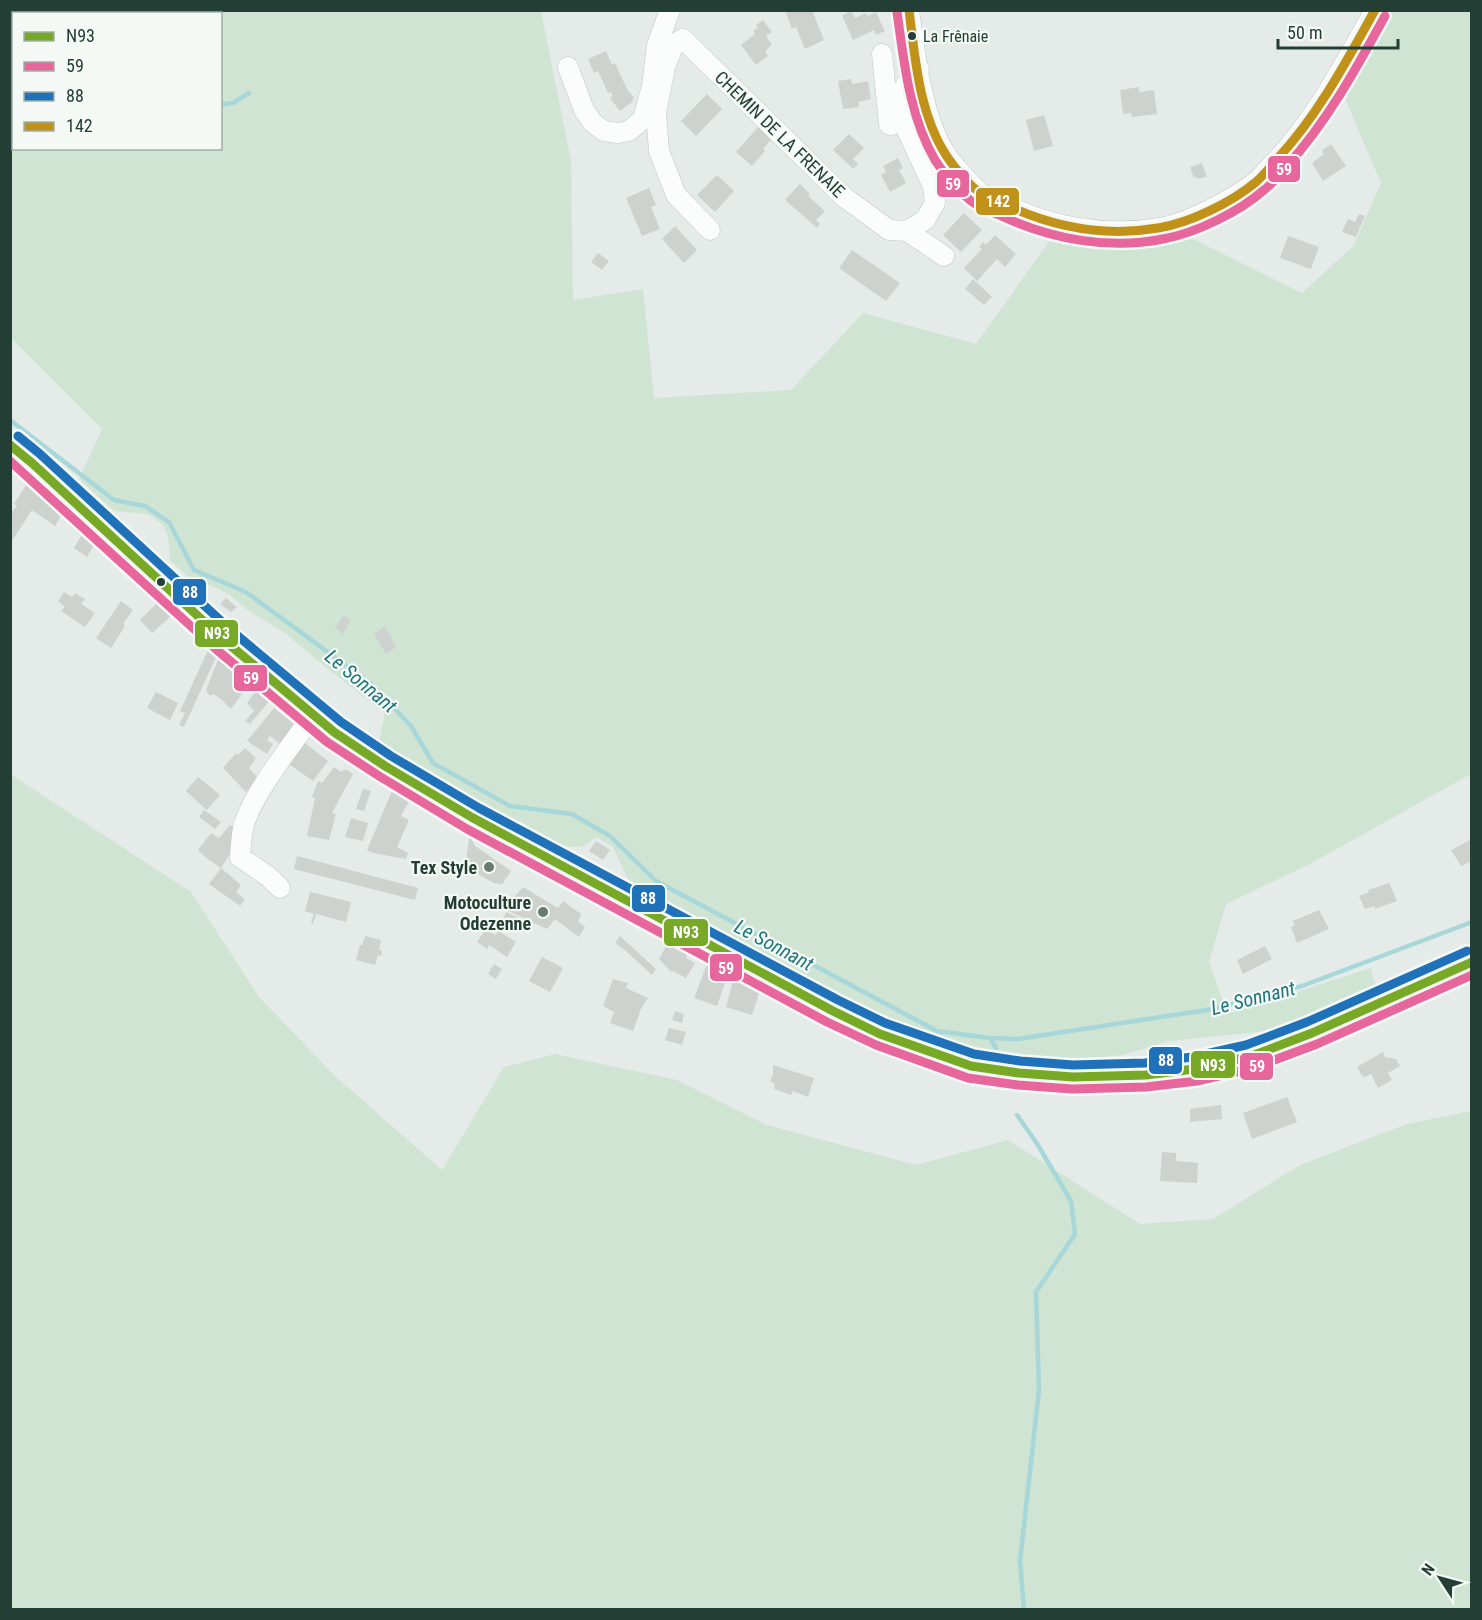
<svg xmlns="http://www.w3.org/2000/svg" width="1482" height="1620" viewBox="0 0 1482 1620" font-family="'Roboto Condensed',sans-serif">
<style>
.green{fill:#cfe4d3;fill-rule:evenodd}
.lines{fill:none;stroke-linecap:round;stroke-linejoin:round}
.stream{stroke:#a7d7d8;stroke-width:4.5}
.building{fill:#cdd2cf}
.minor-casing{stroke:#c2c8c5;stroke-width:21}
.major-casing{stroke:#c1cac7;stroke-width:26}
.minor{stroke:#fbfcfc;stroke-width:20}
.major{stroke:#ced7d3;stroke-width:24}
.bus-1-casing{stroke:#f4f9f6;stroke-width:14}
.bus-2-casing{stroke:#f4f9f6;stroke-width:14}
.bus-3-casing{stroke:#f4f9f6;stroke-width:14}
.bus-4-casing{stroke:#f4f9f6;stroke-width:14}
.bus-1{stroke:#77a927;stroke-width:9}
.bus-2{stroke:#e7679c;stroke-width:9}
.bus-3{stroke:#1f72b9;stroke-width:9}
.bus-4{stroke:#c0921a;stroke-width:9}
.bus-dot{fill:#233e34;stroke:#f4f9f6;stroke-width:2}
.poi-dot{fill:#677b73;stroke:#f4f9f6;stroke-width:2}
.labels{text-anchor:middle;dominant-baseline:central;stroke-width:4.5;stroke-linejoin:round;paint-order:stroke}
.bus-label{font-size:16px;fill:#233e34;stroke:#f4f9f6;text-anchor:start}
.street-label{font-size:18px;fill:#233e34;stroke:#f4f9f6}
.poi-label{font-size:18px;font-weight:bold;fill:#233e34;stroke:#f4f9f6;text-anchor:end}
.water-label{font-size:20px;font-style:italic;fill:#1e767a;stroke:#f4f9f6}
.line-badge{stroke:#f4f9f6;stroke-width:2}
.badge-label{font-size:16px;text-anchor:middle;font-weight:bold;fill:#fff}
</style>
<rect width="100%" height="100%" fill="#e5ebe8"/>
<!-- green -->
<path class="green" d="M10 11H541L571 161 573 300 643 289 654 398 791 390 863 313 976 344 1056 232 1091 218 1187 236 1302 293 1354 245 1381 183 1341 89 1384 11H1471V774L1310 864 1226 904 1209 962 1223 1002 1231 1013 1371 968 1376 988 1269 1031 1168 1041 1123 1055 1066 1060 1007 1058 904 1028 858 1006 631 886 613 847 597 837 581 847 555 846 378 746 385 713 323 665 285 633 246 609 230 595 216 588 187 576 170 560 168 536 162 524 148 514 114 511 79 479 102 429 11 338ZM14 14H220V148H14Z
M10 774 191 892 259 997 335 1076 442 1170 504 1067 555 1054 677 1080 767 1125 916 1165 1008 1140 1140 1224 1213 1219 1300 1165 1407 1124 1471 1111V1609H11Z"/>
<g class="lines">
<!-- stream -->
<path class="stream" d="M220 105 233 103 249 93
M10 143 14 139
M10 420 114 500 145 506 169 522 194 570 246 592 371 684 411 726 433 763 510 806 572 814 610 836 656 881 937 1031 990 1038 1018 1039 1213 1009 1302 986 1472 922
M990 1038 996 1048
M1017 1115 1036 1142 1071 1201 1075 1234 1036 1292 1039 1390 1020 1561 1024 1610"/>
</g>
<!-- building -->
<path class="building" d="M785 10H812L824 40 805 49 796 27 792 29Z
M851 11 855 18 866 13 868 16 876 12 885 31 876 35 874 30 853 40 842 15Z
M763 20 772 32 766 36 772 45 765 51 768 56 756 65 741 45 755 34 753 31 758 28 756 25Z
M606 51 612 65 615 63 627 89 634 98 632 99 633 101 620 111 610 98 613 96 611 92 608 93 598 71 594 73 588 59Z
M851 79 852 84 868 81 871 99 858 102 859 107 843 109 838 81Z
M1139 87V92L1154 90 1157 114 1132 117 1131 113 1123 114 1120 90Z
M707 94 722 109 696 136 681 121Z
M1044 115 1053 146 1034 151 1026 120Z
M759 126 772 138 763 149 765 151 752 166 736 152Z
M849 134 864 148 853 159 858 164 853 169 833 150Z
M1331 144 1346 166 1323 181 1312 163 1324 154 1322 150Z
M898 158 903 168 899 170 906 183 890 192 881 175 886 172 883 166Z
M1202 163 1207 177 1198 179 1197 177 1194 178 1190 167Z
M717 175 734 191 715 212 697 195Z
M800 184 810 194 808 196 825 211 816 220 820 224 817 228 785 200Z
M649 188 656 205 651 207 660 229 642 236 626 198Z
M964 213 982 230 961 252 943 235Z
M1359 214 1365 216 1356 237 1342 232 1348 219 1355 222Z
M675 226 697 250 684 263 662 239Z
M995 235 1016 254 1005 267 997 259 977 281 964 268 982 249 979 247 983 242 986 245Z
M1288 236 1319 247 1311 269 1280 258Z
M852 250 900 283 886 301 839 268Z
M598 253 609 261 602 270 591 262Z
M973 279 992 297 984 305 965 289Z
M26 485 64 511 55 526 32 510 10 544V514L17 506 14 504Z
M81 536 94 545 87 557 74 548Z
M64 592 72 597 75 593 85 599 81 604 95 613 85 627 61 611 65 607 58 601Z
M226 598 237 607 231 612 220 604Z
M121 601 133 610 123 624 125 626 111 648 96 638Z
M157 603 171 616 152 633 140 620Z
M344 615 351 620 343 634 335 628Z
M385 626 396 647 386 654 374 634Z
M209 648 217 655 184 727 179 725 185 713 180 711Z
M218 660 231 668 233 666 251 681 231 709 221 699 213 694 210 696 206 690Z
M258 688 271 699 250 724 245 721 254 711 247 703Z
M156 692 178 703 170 720 147 708Z
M274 708 300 729 285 748 270 736 267 740 273 744 267 754 247 741Z
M301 740 328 761 313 781 286 762Z
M245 748 256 758 249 768 259 779 246 792 223 768 236 753 238 755Z
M334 767 341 772 345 769 353 774 332 813 336 814 329 840 307 836 315 798 312 797 318 781 322 783Z
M198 777 220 795 207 810 186 791Z
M394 786 412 796 401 816 409 820 397 847 408 853 406 859 373 853 367 850Z
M363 789 371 791 364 811 356 809Z
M204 810 221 822 215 829 199 817Z
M351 818 368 823 363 841 345 837Z
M230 825 241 832 234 848 221 868 205 857 198 850 211 833 219 838Z
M471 838 475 846 511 871 502 884 494 883 472 871 473 863 466 862 469 839Z
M1472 839V861L1461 866 1451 850Z
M596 841 610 850 603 860 589 851Z
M297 856 418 888 415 900 294 869Z
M221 868 241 885 236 892 245 899 240 906 209 884Z
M1389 883 1397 901 1375 909V906L1365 909 1359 896 1369 892 1368 890Z
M523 887 558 908 563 901 581 914 578 922 585 927 579 937 555 919 547 929 504 909Z
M310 892 351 902 346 922 316 914 313 924 311 923 314 914 305 911Z
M1319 910 1329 929 1297 943 1291 927 1295 925 1293 921Z
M506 912 519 918 515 926 503 920Z
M486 929 495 935 498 931 516 942 507 957 489 945 487 949 477 942Z
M365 936 381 940 379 950 382 951 381 956 378 955 375 965 356 960 360 945H362Z
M620 936 656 969 652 975 626 951 615 943Z
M670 939 691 950 686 958 695 963 686 978 673 971 671 972 659 959Z
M1265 946 1272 959 1243 974 1237 960Z
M542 957 563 968 550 992 529 981Z
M494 964 502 969 496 979 488 974Z
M707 964 729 971 717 1006 694 998Z
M735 974 761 987 752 1015 726 1007Z
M613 979 628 983 626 988 648 998 641 1009 633 1031 610 1023 614 1012 603 1006Z
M675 1011 684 1014 682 1023 672 1020Z
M669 1028 686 1032 682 1045 665 1040Z
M1383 1052 1385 1057 1396 1059 1400 1066 1388 1073 1392 1080 1378 1088 1371 1074 1365 1077 1362 1076 1357 1067Z
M773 1065 814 1078 808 1097 793 1091 791 1095 774 1089 775 1084 770 1081 773 1075Z
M1287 1097 1297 1122 1252 1139 1243 1113Z
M1221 1105 1222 1119 1190 1122V1109Z
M1162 1152 1176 1153V1161L1198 1163 1197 1183 1160 1181Z"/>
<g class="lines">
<!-- minor casing -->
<g class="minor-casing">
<path id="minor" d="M909 10C915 55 922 117 946 155 951 162 973 187 979 192 985 196 993 199 1000 202 1047 227 1106 237 1159 228 1186 224 1230 201 1253 184 1260 179 1266 171 1272 165 1315 121 1344 64 1375 10
M882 54 889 124 891 125
M568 67 584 110 593 123 604 131 618 133 629 131 643 119 652 86 657 45 670 10
M710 230 676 195 659 151 656 113 665 67 674 44 683 39 844 197 889 230 907 231 925 220 935 203 933 186 900 116C899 90 903 87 919 69
M907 231 944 256
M280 888 269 877 240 857C241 846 241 832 245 821 259 785 291 746 313 715"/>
</g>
<!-- major casing -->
<g class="major-casing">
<path id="major" d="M10 445 32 463 225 641 334 732 385 766 473 818 833 1011 880 1034 971 1066 1019 1073 1073 1077 1146 1075 1194 1069 1249 1057 1312 1033 1472 962"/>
</g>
<!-- minor -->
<use href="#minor" class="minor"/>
<!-- major -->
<use href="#major" class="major"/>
<!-- bus-1 casing -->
<g class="bus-1-casing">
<path id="bus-1" d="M10 445 32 463 225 641 334 732 385 766 473 818 833 1011 880 1034 971 1066 1019 1073 1073 1077 1146 1075 1194 1069 1249 1057 1312 1033 1472 962"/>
</g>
<!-- bus-2 casing -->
<g class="bus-2-casing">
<path id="bus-2" d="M897 12C904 61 909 116 935 160 944 174 958 191 971 201 979 207 990 211 999 215 1050 239 1108 250 1163 239 1196 233 1239 212 1264 190 1272 184 1279 175 1286 167 1327 122 1356 69 1385 16
M10 461 217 650 327 742 379 776 467 829 827 1022 876 1045 968 1078 1018 1085 1072 1089 1146 1087 1197 1081 1253 1068 1317 1044 1472 975"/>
</g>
<!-- bus-3 casing -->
<g class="bus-3-casing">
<path id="bus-3" d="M18 436 40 454 233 632 341 722 391 756 479 808 838 1000 885 1023 974 1054 1020 1061 1073 1065 1145 1063 1192 1057 1246 1045 1307 1022 1467 951"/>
</g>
<!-- bus-4 casing -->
<g class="bus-4-casing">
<path id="bus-4" d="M909 10C915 58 919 113 946 155 953 166 968 184 979 192 986 197 996 200 1004 204 1052 227 1105 237 1158 228 1190 223 1232 202 1256 182 1264 175 1271 166 1278 158 1318 115 1346 62 1375 10"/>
</g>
<!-- bus-1 -->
<use href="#bus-1" class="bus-1"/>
<!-- bus-2 -->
<use href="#bus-2" class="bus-2"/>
<!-- bus-3 -->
<use href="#bus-3" class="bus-3"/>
<!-- bus-4 -->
<use href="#bus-4" class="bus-4"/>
</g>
<!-- markers -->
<g class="bus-dot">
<circle cx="912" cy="36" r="5"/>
<circle cx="161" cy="582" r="5"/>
</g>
<g class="poi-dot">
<circle cx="489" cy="867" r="6"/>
<circle cx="543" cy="912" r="6"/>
</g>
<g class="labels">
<!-- bus labels -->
<g class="bus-label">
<text x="923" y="36">La Frênaie</text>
</g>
<!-- street labels -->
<g class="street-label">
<text transform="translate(780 134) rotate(44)">CHEMIN DE LA FRENAIE</text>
</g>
<!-- poi labels -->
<g class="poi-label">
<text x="477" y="867">Tex Style</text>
<text x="531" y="902">Motoculture<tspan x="531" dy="21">Odezenne</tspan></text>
</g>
<!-- water labels -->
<g class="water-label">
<text transform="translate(361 681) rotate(40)">Le Sonnant</text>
<text transform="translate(774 945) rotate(28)">Le Sonnant</text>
<text transform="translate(1253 998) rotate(-14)">Le Sonnant</text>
</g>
</g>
<g class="line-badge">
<rect x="1267" y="155" width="34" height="28" rx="6" fill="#e7679c"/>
<rect x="936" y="169" width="34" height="29" rx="6" fill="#e7679c"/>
<rect x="975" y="187" width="45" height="29" rx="6" fill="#c0921a"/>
<rect x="172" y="578" width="35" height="28" rx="6" fill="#1f72b9"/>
<rect x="194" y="619" width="45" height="29" rx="6" fill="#77a927"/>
<rect x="233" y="664" width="35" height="28" rx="6" fill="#e7679c"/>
<rect x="631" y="884" width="35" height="29" rx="6" fill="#1f72b9"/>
<rect x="663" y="918" width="46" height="29" rx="6" fill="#77a927"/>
<rect x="709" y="953" width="34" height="29" rx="6" fill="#e7679c"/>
<rect x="1148" y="1046" width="35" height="29" rx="6" fill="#1f72b9"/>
<rect x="1190" y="1050" width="46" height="29" rx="6" fill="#77a927"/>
<rect x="1239" y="1052" width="35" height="29" rx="6" fill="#e7679c"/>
</g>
<g class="badge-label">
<text x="1284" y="175">59</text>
<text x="953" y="190">59</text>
<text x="998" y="207">142</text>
<text x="190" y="598">88</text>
<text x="217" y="639">N93</text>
<text x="251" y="684">59</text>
<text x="648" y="904">88</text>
<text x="686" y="938">N93</text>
<text x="726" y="974">59</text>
<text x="1166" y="1066">88</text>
<text x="1213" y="1071">N93</text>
<text x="1257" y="1072">59</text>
</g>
<!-- border -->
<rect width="1482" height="1620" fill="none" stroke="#233e34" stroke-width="24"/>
<!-- legend -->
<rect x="12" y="12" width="210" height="138" fill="#f4f9f6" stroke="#a0aea8" stroke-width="1.5"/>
<rect x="24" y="32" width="30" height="9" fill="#77a927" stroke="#a0aea8" stroke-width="1.5"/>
<text x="66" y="42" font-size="18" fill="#233e34">N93</text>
<rect x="24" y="62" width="30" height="9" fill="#e7679c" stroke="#a0aea8" stroke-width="1.5"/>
<text x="66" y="72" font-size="18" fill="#233e34">59</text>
<rect x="24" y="92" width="30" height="9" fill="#1f72b9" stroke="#a0aea8" stroke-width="1.5"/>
<text x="66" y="102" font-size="18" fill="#233e34">88</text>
<rect x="24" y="122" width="30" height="9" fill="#c0921a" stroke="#a0aea8" stroke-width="1.5"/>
<text x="66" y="132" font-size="18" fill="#233e34">142</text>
<!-- north arrow -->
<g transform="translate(1440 1578) rotate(306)" stroke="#f4f9f6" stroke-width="4.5" paint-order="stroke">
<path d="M0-4.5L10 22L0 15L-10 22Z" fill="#233e34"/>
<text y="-9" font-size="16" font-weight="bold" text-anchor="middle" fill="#233e34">N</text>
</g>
<!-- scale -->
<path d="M1278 39v9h120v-9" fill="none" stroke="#233e34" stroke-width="3"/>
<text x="1287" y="39" font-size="18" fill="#233e34" stroke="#f4f9f6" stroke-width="4.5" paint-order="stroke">50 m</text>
</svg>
